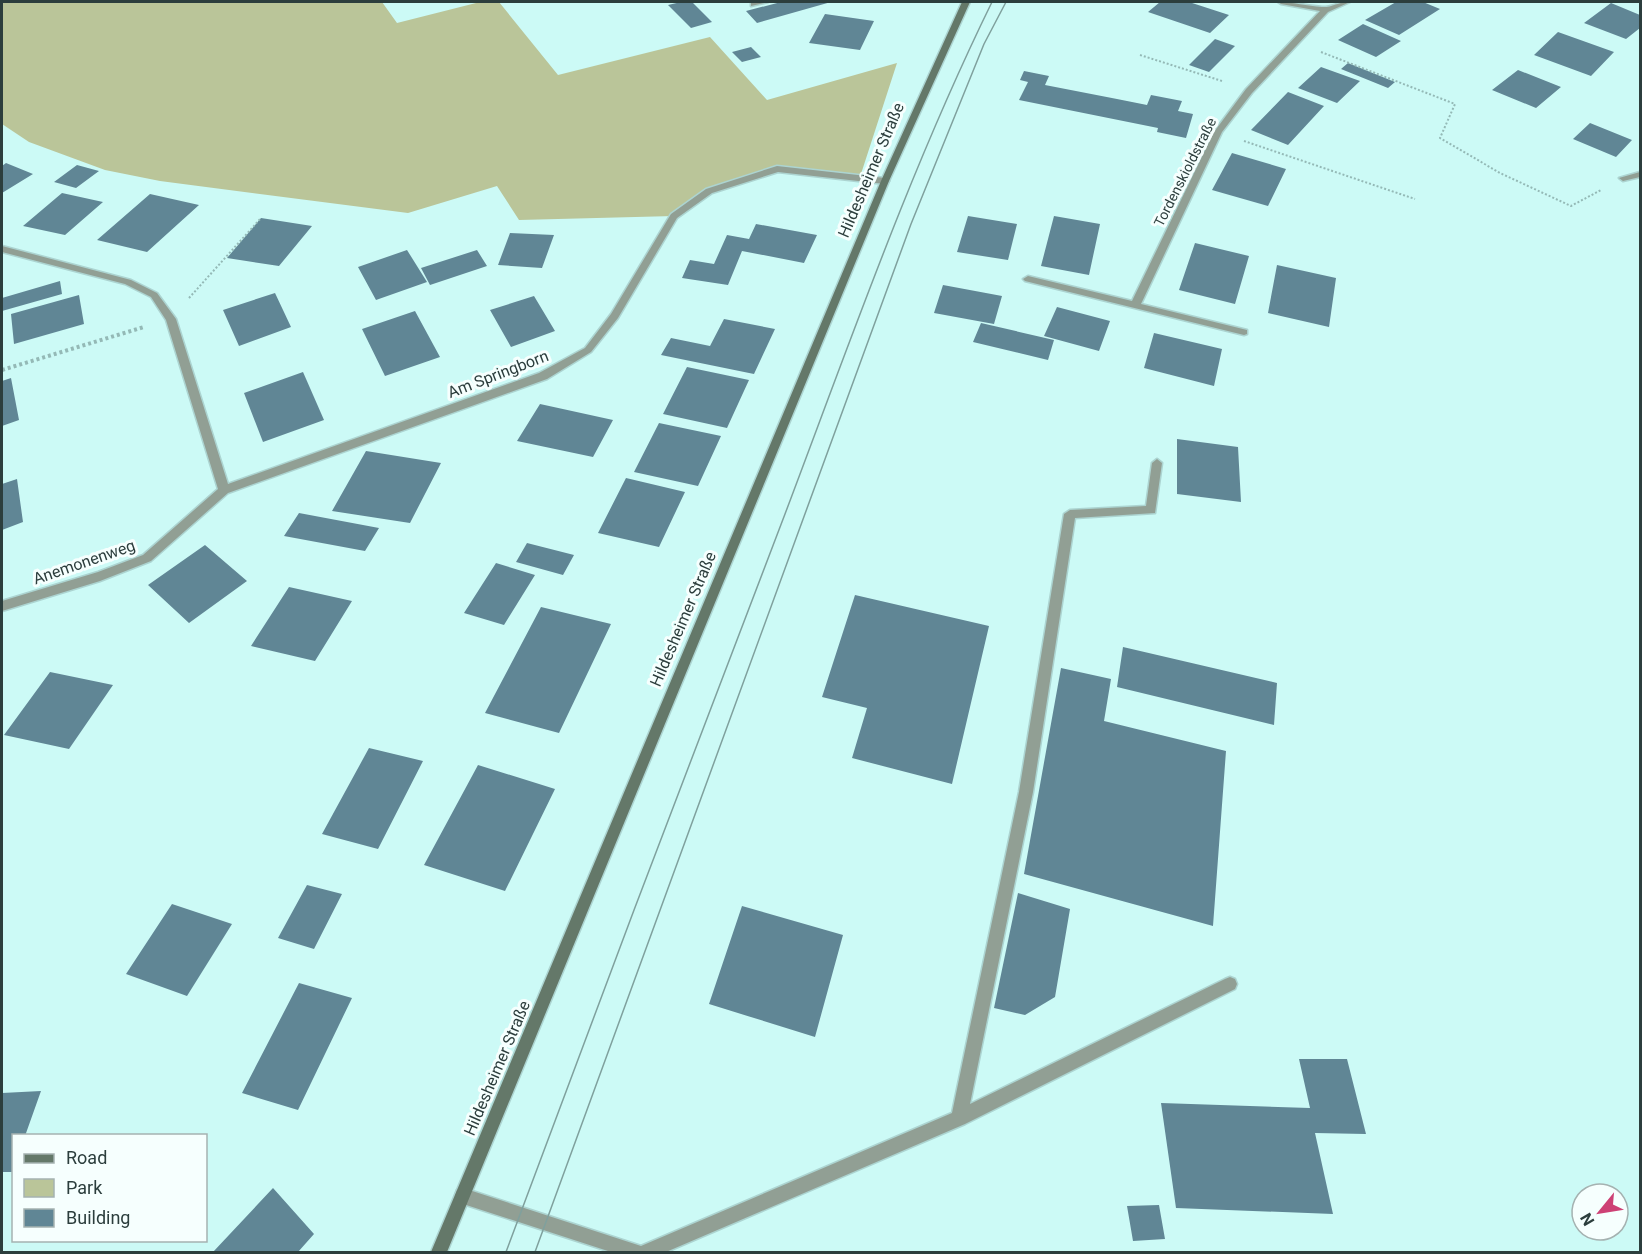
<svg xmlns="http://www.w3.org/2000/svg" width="1642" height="1254" viewBox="0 0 1642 1254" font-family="Roboto,sans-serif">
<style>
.green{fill:#bac599}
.building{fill:#608695}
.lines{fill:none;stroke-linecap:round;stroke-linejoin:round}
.lane-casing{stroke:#acd4d1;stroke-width:3}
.street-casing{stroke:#acd4d1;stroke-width:3}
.secondary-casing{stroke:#acd4d1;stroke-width:3}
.path-far1{stroke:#94b9b6;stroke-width:2;stroke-dasharray:2 2;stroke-linecap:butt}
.path{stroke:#94b9b6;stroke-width:4;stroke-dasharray:3 3;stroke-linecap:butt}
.lane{fill:#919f94;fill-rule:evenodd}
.street{fill:#919f94;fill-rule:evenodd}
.secondary{fill:#647869;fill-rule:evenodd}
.tram{stroke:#7fa09d;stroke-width:1.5}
.labels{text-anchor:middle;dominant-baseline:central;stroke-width:6;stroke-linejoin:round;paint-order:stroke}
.far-street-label{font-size:14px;fill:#2c3e3d;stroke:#f6fffe}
.street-label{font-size:16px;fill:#2c3e3d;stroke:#f6fffe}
</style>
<rect width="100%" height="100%" fill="#ccfaf6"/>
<!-- green -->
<path class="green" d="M2 2H382L397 23 480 2H499L558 75 710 37 767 100 897 63 860 177 777 169 709 191 674 216 519 220 497 186 408 213 160 181 105 170 29 142 2 124Z"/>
<!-- building -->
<path class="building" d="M681 2H692L712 22 691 28 668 5Z
M781 2H831L757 23 746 11Z
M1160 2H1189L1229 15 1210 33 1148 12Z
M1396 2H1423L1440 9 1399 35 1365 20Z
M1611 3 1640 15V28L1626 39 1584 23Z
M825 14 874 21 860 50 809 43Z
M1363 24 1401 41 1376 57 1338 40Z
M1558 32 1614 52 1591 76 1534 55Z
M1215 39 1235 46 1209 72 1189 65Z
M751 47 761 57 742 62 732 52Z
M1348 63 1395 82 1388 88 1341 69Z
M1321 67 1360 81 1337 103 1298 88Z
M1518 70 1561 87 1536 108 1492 90Z
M1024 71 1049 76 1045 85 1117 99 1147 105 1151 95 1182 101 1178 111 1193 114 1186 138 1157 132 1158 128 1019 100 1028 82 1020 80Z
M1288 92 1324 106 1288 145 1251 130Z
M1590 123 1632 140 1616 157 1573 139Z
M1232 153 1286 169 1268 206 1212 190Z
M6 163 33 174 2 193V166Z
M77 165 99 171 76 188 54 182Z
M62 193 103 202 65 235 23 226Z
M150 194 199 205 147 252 97 240Z
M968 216 1017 224 1008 260 957 252Z
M1054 216 1100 224 1089 275 1041 266Z
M261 218 312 226 279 266 227 258Z
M756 224 817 235 804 263 742 251 728 285 682 278 690 260 714 264 727 235 749 239Z
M510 233 554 235 542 268 498 265Z
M1195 243 1249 256 1235 304 1179 290Z
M407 250 427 282 376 300 358 267Z
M477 250 487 266 430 285 421 268Z
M1277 265 1336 278 1329 327 1268 313Z
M60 281 62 294 2 311V298Z
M943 285 1002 296 994 324 934 313Z
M275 293 291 327 239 346 223 310Z
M79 295 84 324 14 344 11 314Z
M534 296 555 331 511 347 490 310Z
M1057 307 1110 321 1099 351 1044 336Z
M415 311 440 357 385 376 362 329Z
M724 319 775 329 754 374 661 355 671 338 710 346Z
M981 323 1054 340 1048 360 973 342Z
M1154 333 1222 349 1214 386 1144 368Z
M687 367 749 380 727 428 663 414Z
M303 372 324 420 263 442 244 393Z
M11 378 19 420 2 426V381Z
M540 404 613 420 593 457 517 441Z
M659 423 721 436 698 486 634 472Z
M1177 439 1238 447 1241 502 1177 494Z
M366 451 441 463 410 523 332 511Z
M626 478 685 492 659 547 598 533Z
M17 479 23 522 2 530V484Z
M299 513 379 528 365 551 284 536Z
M527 543 574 555 563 575 516 562Z
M205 545 247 581 189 623 148 585Z
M496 563 535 575 504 625 464 613Z
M289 587 352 601 315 661 251 646Z
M855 595 989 626 952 784 852 758 867 708 822 697Z
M541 607 611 624 559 733 485 713Z
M1123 647 1277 683 1274 725 1117 687Z
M1061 668 1111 679 1104 721 1226 751 1213 926 1024 874Z
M50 672 113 685 69 749 4 735Z
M369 748 423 761 378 849 322 834Z
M478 765 555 789 505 891 424 865Z
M307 885 342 894 314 949 278 938Z
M1018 893 1070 909 1055 997 1025 1015 994 1008Z
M172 904 232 924 187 996 126 974Z
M742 906 843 935 815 1037 709 1004Z
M299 983 352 998 298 1110 242 1093Z
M1299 1059H1347L1366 1134 1315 1133 1333 1214 1176 1208 1161 1103 1310 1108Z
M41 1091 25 1136H14L12 1172H2V1093Z
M273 1188 314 1234 298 1252H213Z
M1159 1205 1165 1239 1133 1241 1127 1206Z"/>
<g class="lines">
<!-- lane casing -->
<g class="lane-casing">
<path id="lane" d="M751 2H768L751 6Z
M1157 459 1162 463 1155 513 1075 518 1033 792 970 1104 1225 979 1230 977 1235 979 1237 984 1235 989 965 1124 666 1252H611L457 1202 455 1196 457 1190 463 1188 641 1246 952 1113 1019 792 1064 514 1070 510 1146 506 1152 463Z"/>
</g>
<!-- street casing -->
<g class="street-casing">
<path id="street" d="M1278 2C1293 2 1307 6 1322 7 1331 8 1340 1 1350 2L1328 12 1252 93 1222 132 1141 304 1247 330V334L1244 335 1025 281 1023 279 1028 276 1132 301 1214 132 1246 89 1320 11 1281 4Z
M777 166 885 178 889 181 885 184 778 172 712 193 677 218 618 318 591 352 547 379 228 493 151 561 100 581 2 611V601L98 572 143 555 218 489 166 320 151 297 125 284 2 252V246L131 280 157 293 176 319 228 484 539 373 585 348 611 314 671 214 706 189Z
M1640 172V177L1623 181 1619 178Z"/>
</g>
<!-- secondary casing -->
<g class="secondary-casing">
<path id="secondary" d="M962 2H970L889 181 447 1252H431L881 181Z"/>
</g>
<!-- path-far1 -->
<path class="path-far1" d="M1321 52 1455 104 1440 138 1500 173 1571 206 1601 190
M1140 55 1222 81
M1244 141 1415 199
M189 298 261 218"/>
<!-- path -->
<path class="path" d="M2 370 144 327"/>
<!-- lane -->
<use href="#lane" class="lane"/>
<!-- street -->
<use href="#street" class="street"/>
<!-- secondary -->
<use href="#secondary" class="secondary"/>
<!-- tram -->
<path class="tram" d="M506 1252C597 1005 691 760 785 514 850 342 911 167 992 2
M535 1252 911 224 984 44 1006 2"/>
</g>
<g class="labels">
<!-- far-street labels -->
<g class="far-street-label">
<text transform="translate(1185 172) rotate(-63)">Tordenskioldstraße</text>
</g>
<!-- street labels -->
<g class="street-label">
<text transform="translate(871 170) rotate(-67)">Hildesheimer Straße</text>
<text transform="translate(498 374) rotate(-21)">Am Springborn</text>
<text transform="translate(84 562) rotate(-19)">Anemonenweg</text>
<text transform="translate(683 619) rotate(-67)">Hildesheimer Straße</text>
<text transform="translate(497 1068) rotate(-67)">Hildesheimer Straße</text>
</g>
</g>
<!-- border -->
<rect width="1642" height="1254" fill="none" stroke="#2c3e3d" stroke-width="6"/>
<!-- legend -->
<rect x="12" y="1134" width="195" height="108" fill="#f6fffe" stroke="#a5b2b1" stroke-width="1.5"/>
<rect x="24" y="1154" width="30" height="9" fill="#647869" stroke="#a5b2b1" stroke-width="1.5"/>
<text x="66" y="1164" font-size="18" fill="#2c3e3d">Road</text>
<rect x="24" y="1179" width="30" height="18" fill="#bac599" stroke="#a5b2b1" stroke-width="1.5"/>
<text x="66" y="1194" font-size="18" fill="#2c3e3d">Park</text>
<rect x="24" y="1209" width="30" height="18" fill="#608695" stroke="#a5b2b1" stroke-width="1.5"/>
<text x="66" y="1224" font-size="18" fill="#2c3e3d">Building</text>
<!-- north arrow -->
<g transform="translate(1600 1212) rotate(240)"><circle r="28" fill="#f6fffe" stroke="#a5b2b1" stroke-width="1.5"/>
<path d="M0-4.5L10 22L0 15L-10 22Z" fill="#cd4175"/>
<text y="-9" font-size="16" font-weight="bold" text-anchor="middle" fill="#2c3e3d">N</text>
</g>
</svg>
